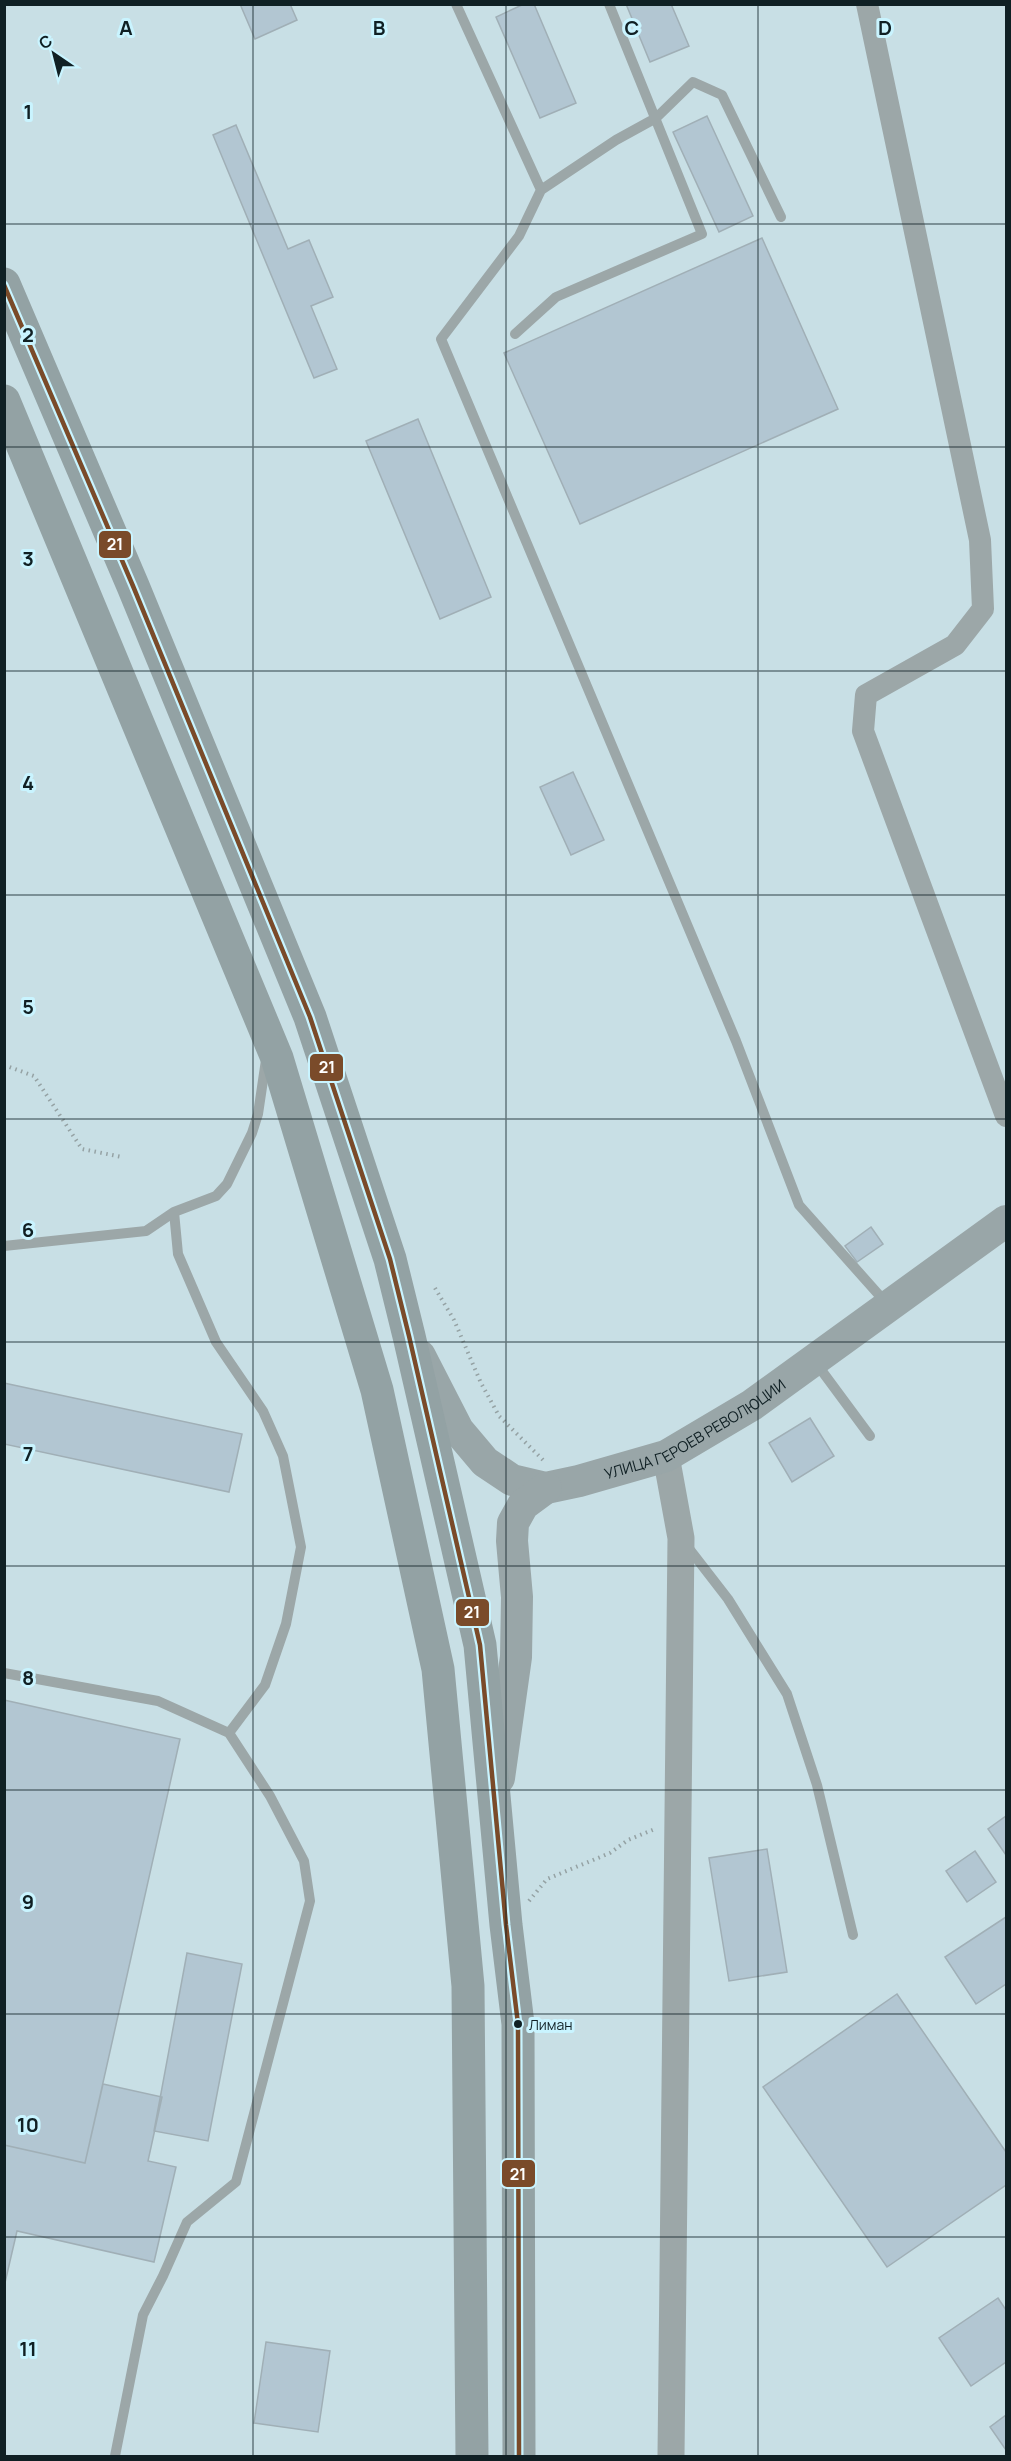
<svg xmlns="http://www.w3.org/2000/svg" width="1011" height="2461" viewBox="0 0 1011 2461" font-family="Manrope,sans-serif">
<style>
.building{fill:#b2c6d2;stroke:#a0afb6;stroke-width:1.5}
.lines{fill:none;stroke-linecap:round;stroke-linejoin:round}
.path{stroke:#95a2a4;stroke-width:4;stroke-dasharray:1.5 4.5;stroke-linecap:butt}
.service{stroke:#9ca7a8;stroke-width:10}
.minor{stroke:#9ca7a8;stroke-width:22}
.tertiary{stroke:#9ca7a8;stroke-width:27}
.secondary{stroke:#99a6a8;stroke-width:32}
.trunk{stroke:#93a2a4;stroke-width:33}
.bus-1-casing{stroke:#c9f4ff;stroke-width:9}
.bus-1{stroke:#7a4b2a;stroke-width:4.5}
.grid{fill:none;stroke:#102024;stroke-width:1.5;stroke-opacity:0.55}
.bus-dot{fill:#102024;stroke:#c9f4ff;stroke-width:2}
.labels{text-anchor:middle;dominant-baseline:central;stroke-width:6;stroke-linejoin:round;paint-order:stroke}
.bus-label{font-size:14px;fill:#102024;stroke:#c9f4ff;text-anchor:start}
.street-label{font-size:15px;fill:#102024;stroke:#c9f4ff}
.grid-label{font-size:20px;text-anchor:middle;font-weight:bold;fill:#102024;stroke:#c9f4ff;stroke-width:6;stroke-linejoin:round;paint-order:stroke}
.line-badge{stroke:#c9f4ff;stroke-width:2}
.badge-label{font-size:16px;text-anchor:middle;font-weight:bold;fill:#fff}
</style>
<rect width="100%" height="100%" fill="#c8dfe5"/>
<!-- building -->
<path class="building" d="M240 4H290L297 20 255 39Z
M524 4H534L576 103 540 118 496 17Z
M626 4H671L689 46 650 62Z
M707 116 753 216 719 232 673 132Z
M236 125 288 249 309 240 333 297 311 306 337 369 314 378 213 135Z
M762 238 838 409 580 524 504 353Z
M418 419 491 597 440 619 366 441Z
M573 772 604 840 571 855 540 787Z
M871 1227 883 1244 857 1262 845 1246Z
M4 1383 242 1434 229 1492 4 1444Z
M810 1418 834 1456 792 1482 769 1443Z
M4 1700 180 1739 85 2163 4 2145Z
M1006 1816V1855L988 1829Z
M767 1849 787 1972 729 1981 709 1858Z
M975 1851 996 1882 967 1902 946 1871Z
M1006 1917V1984L976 2004 945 1957Z
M187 1953 242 1964 208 2141 154 2131Z
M897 1994 1006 2152V2185L887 2267 763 2087Z
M103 2084 162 2097 148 2161 176 2167 154 2262 17 2231 4 2287V2145L85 2163Z
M998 2298 1006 2310V2362L971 2386 939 2338Z
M266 2342 330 2351 318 2432 254 2423Z
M1006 2415V2450L990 2427Z"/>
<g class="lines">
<!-- path -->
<path class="path" d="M4 1065 34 1076 82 1149 122 1157
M435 1288 454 1320 481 1383 499 1416 543 1460
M529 1901 547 1879 610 1853 628 1840 655 1829"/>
<!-- service -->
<path class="service" d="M456 4 541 190
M781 217 722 95 693 82 656 118 616 140 541 190 519 236 441 339 736 1041 799 1205 887 1304
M515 334 556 297 702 234 609 4
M4 1246 146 1231 174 1212 216 1196 227 1184 252 1133 258 1114 266 1060
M816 1363 870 1436
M687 1546 728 1599 787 1694 817 1785 853 1935
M4 1673 158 1701 229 1733 265 1685 286 1624 301 1547 283 1456 263 1411 216 1342 178 1254 174 1212
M115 2456 143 2315 163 2276 187 2222 236 2182 310 1901 304 1861 270 1796 229 1733"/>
<!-- minor -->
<path class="minor" d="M867 4 980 540 983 609 955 645 866 695 863 731 1006 1116"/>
<!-- tertiary -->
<path class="tertiary" d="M666 1456 681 1538 671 2456"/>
<!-- secondary -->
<g class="secondary">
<path id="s1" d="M420 1356 458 1430 485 1462 512 1480 546 1488 579 1481 666 1456 752 1405 1006 1221"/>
<path d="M499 1778 516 1657 517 1597 512 1541 513 1523 523 1505 546 1488"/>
</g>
<!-- trunk -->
<path class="trunk" d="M4 284 133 586 310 1017 390 1259 409 1336 480 1645 506 1925 518 2024 519 2456
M4 401 277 1058 377 1390 438 1669 468 1986 472 2456"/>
<!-- bus-1 casing -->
<g class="bus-1-casing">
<path id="bus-1" d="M4 285 133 586 310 1017 390 1259 409 1336 480 1645 506 1925 518 2024 519 2456"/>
</g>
<!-- bus-1 -->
<use href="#bus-1" class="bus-1"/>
</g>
<!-- grid -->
<path class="grid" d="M253 4V2456M506 4V2456M758 4V2456M4 224H1006M4 447H1006M4 671H1006M4 895H1006M4 1119H1006M4 1342H1006M4 1566H1006M4 1790H1006M4 2014H1006M4 2237H1006"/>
<!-- markers -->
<circle class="bus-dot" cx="518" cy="2024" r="5"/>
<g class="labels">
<!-- bus labels -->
<g class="bus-label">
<text x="529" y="2024">Лиман</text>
</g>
<!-- street labels -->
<g class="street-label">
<text stroke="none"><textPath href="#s1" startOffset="354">УЛИЦА ГЕРОЕВ РЕВОЛЮЦИИ</textPath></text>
</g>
</g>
<g class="grid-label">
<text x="126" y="35">A</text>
<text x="379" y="35">B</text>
<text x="632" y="35">C</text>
<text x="885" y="35">D</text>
<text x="28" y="119">1</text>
<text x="28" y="342">2</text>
<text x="28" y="566">3</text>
<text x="28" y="790">4</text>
<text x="28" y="1014">5</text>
<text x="28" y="1237">6</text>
<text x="28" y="1461">7</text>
<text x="28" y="1685">8</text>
<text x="28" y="1909">9</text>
<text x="28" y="2132">10</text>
<text x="28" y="2356">11</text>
</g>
<g class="line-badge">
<rect x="98" y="530" width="34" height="29" rx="6" fill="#7a4b2a"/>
<rect x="309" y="1053" width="35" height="29" rx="6" fill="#7a4b2a"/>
<rect x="455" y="1598" width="35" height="29" rx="6" fill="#7a4b2a"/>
<rect x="501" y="2159" width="35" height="29" rx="6" fill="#7a4b2a"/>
</g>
<g class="badge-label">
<text x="115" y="550">21</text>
<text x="327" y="1073">21</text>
<text x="472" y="1618">21</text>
<text x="518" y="2180">21</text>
</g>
<!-- border -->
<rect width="1011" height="2461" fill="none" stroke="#102024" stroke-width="12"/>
<!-- north arrow -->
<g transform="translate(54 54) rotate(325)" stroke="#c9f4ff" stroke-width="4.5" paint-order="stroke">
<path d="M0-4.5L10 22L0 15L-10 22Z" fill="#102024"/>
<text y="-9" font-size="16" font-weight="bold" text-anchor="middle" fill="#102024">С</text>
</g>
</svg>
